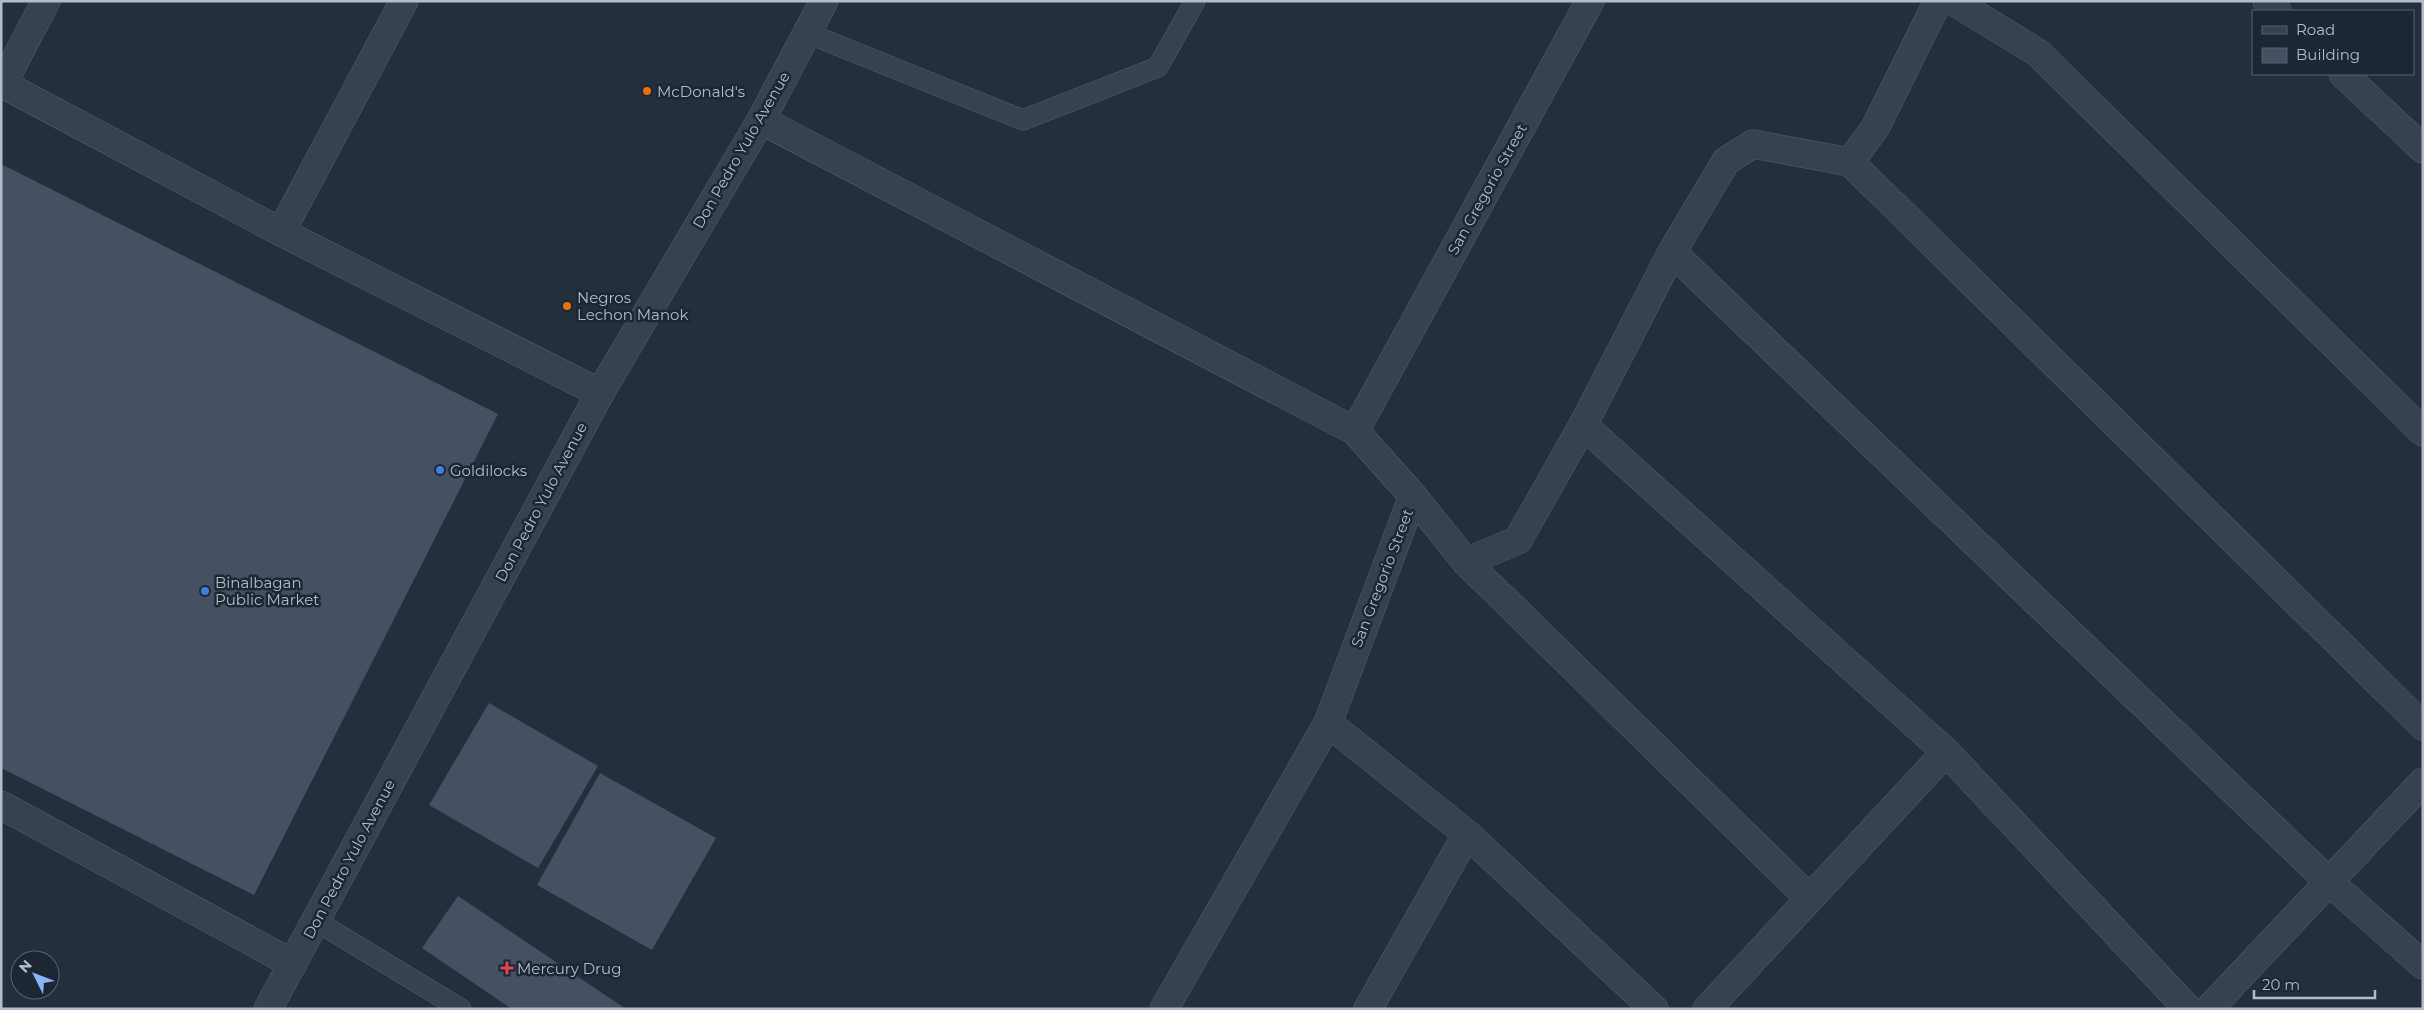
<svg xmlns="http://www.w3.org/2000/svg" width="2424" height="1010" viewBox="0 0 2424 1010" font-family="Montserrat,sans-serif">
<style>
.building{fill:#455162}
.lines{fill:none;stroke-linecap:round;stroke-linejoin:round}
.service-casing{stroke:#565f6c;stroke-width:21}
.minor-casing{stroke:#565f6c;stroke-width:29}
.tertiary-casing{stroke:#565f6c;stroke-width:29}
.service{stroke:#38414e;stroke-width:20}
.minor{stroke:#38414e;stroke-width:28}
.tertiary{stroke:#38414e;stroke-width:28}
.food-dot{fill:#e8710a;stroke:#1d2633;stroke-width:2}
.shop-dot{fill:#3f7fe0;stroke:#1d2633;stroke-width:2}
.health-dot{fill:#e0444e;stroke:#1d2633;stroke-width:2}
.labels{text-anchor:middle;dominant-baseline:central;stroke-width:5;stroke-linejoin:round;paint-order:stroke}
.poi-label{font-size:15px;fill:#b4bcc9;stroke:#1d2633;text-anchor:start}
.street-label{font-size:15px;fill:#b4bcc9;stroke:#1d2633}
</style>
<rect width="100%" height="100%" fill="#242f3e"/>
<!-- building -->
<path class="building" d="M1 164 498 414 254 895 1 768Z
M489 703 598 766 538 868 429 805Z
M600 773 716 838 652 950 537 885Z
M458 896 626 1009H512L422 948Z"/>
<g class="lines">
<!-- service casing -->
<g class="service-casing">
<path id="service" d="M807 33 1023 120 1158 67 1195 1
M316 921 461 1009"/>
</g>
<!-- minor casing -->
<g class="minor-casing">
<path id="minor" d="M1953 1 2038 53 2423 432
M2267 1 2277 11
M2343 74 2423 149
M1 83 281 232 600 393
M1 87 46 1
M761 120 1355 431
M1850 162 2423 726
M281 232 404 1
M1672 252 2328 881 2423 965
M1583 425 1946 752 2188 1009
M1413 496 1466 562 1809 898
M1466 562 1518 540 1583 425 1672 252 1726 161 1753 144 1850 162 1875 128 1938 1
M1328 723 1467 834 1654 1009
M1 805 293 964
M1164 1009 1328 723 1413 496 1355 431 1590 1
M1368 1009 1467 834
M1707 1009 1946 752
M2209 1009 2423 782"/>
</g>
<!-- tertiary casing -->
<g class="tertiary-casing">
<path id="tertiary" d="M268 1009 600 393 761 120 824 1"/>
</g>
<!-- service -->
<use href="#service" class="service"/>
<!-- minor -->
<use href="#minor" class="minor"/>
<!-- tertiary -->
<use href="#tertiary" class="tertiary"/>
</g>
<!-- markers -->
<g class="food-dot">
<circle cx="647" cy="91" r="5"/>
<circle cx="567" cy="306" r="5"/>
</g>
<g class="shop-dot">
<circle cx="440" cy="470" r="5"/>
<circle cx="205" cy="591" r="5"/>
</g>
<path class="health-dot" d="M504.5 960.5h5v5h5v5h-5v5h-5v-5h-5v-5h5z"/>
<g class="labels">
<!-- poi labels -->
<g class="poi-label">
<text x="657" y="91">McDonald's</text>
<text x="577" y="297">Negros<tspan x="577" dy="17">Lechon Manok</tspan></text>
<text x="450" y="470">Goldilocks</text>
<text x="215" y="582">Binalbagan<tspan x="215" dy="17">Public Market</tspan></text>
<text x="517" y="968">Mercury Drug</text>
</g>
<!-- street labels -->
<g class="street-label">
<text transform="translate(741 150) rotate(-60)">Don Pedro Yulo Avenue</text>
<text transform="translate(1487 189) rotate(-61)">San Gregorio Street</text>
<text transform="translate(541 502) rotate(-62)">Don Pedro Yulo Avenue</text>
<text transform="translate(1382 578) rotate(-69)">San Gregorio Street</text>
<text transform="translate(349 859) rotate(-62)">Don Pedro Yulo Avenue</text>
</g>
</g>
<!-- border -->
<rect width="2424" height="1010" fill="none" stroke="#b4bcc9" stroke-width="5"/>
<!-- legend -->
<rect x="2252" y="10" width="162" height="65" fill="#1d2633" stroke="#59626f"/>
<rect x="2262" y="26" width="25" height="8" fill="#38414e" stroke="#59626f"/>
<text x="2296" y="35" font-size="15" fill="#b4bcc9">Road</text>
<rect x="2262" y="48" width="25" height="15" fill="#455162" stroke="#59626f"/>
<text x="2296" y="60" font-size="15" fill="#b4bcc9">Building</text>
<!-- north arrow -->
<g transform="translate(35 975) rotate(312)"><circle r="24" fill="#1d2633" stroke="#59626f"/>
<path d="M0-4L9 19L0 12L-9 19Z" fill="#8ab4f8"/>
<text y="-8" font-size="14" font-weight="bold" text-anchor="middle" fill="#b4bcc9">N</text>
</g>
<!-- scale -->
<path d="M2254 990v8h121v-8" fill="none" stroke="#b4bcc9" stroke-width="2.5"/>
<text x="2262" y="990" font-size="15" fill="#b4bcc9" stroke="#1d2633" stroke-width="4" paint-order="stroke">20 m</text>
</svg>
